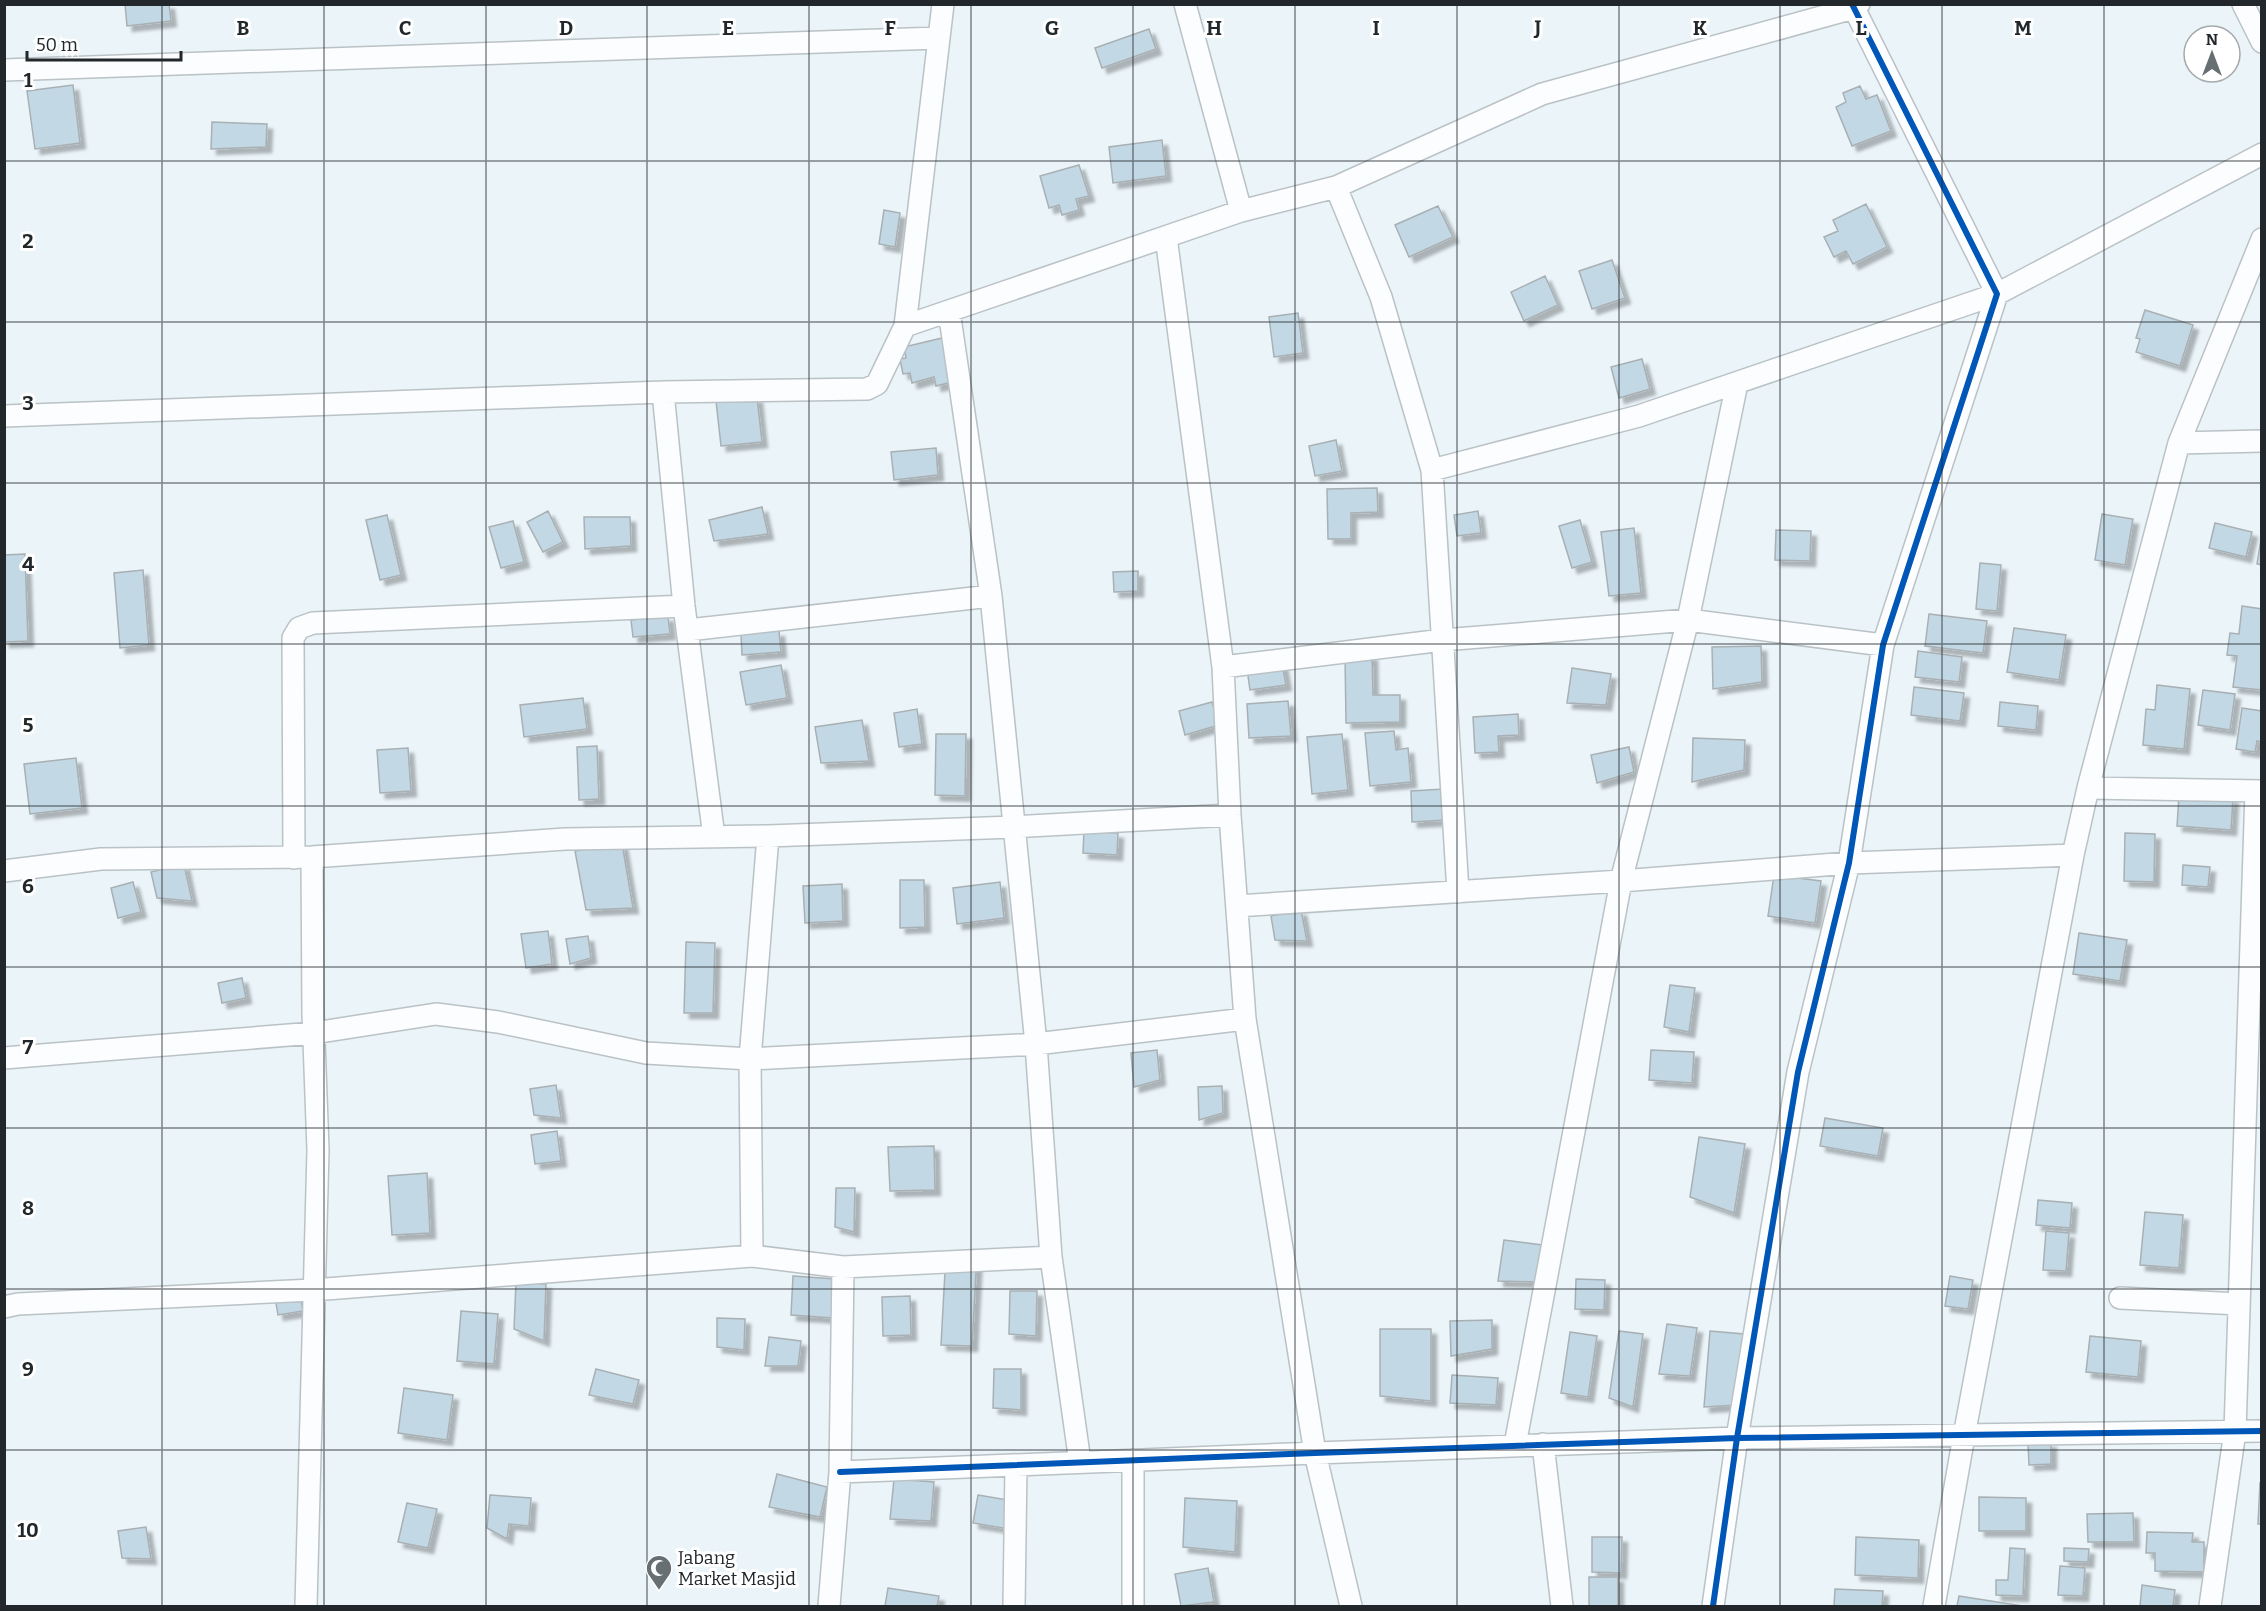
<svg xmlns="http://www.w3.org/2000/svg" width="2266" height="1611" viewBox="0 0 2266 1611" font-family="Bitter,serif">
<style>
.building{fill:#c2d8e4;stroke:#a9b0b4;stroke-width:1.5;filter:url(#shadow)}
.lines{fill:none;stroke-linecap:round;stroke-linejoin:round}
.minor-casing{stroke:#bac2c6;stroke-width:24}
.minor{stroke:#fcfdfe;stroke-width:21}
.cycleway-casing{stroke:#fff;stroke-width:10}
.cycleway{stroke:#0057b8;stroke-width:6}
.grid{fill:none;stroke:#21272a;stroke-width:1.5;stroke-opacity:0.55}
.labels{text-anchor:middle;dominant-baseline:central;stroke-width:6;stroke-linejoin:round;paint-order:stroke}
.poi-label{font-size:18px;fill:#21272a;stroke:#fff;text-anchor:start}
.grid-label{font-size:20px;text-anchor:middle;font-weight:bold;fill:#21272a;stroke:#fff;stroke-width:6;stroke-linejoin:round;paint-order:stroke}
</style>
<defs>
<filter id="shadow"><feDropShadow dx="5.5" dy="5.5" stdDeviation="1.5" flood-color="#0004"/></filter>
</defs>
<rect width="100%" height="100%" fill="#eaf4f9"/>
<!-- building -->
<path class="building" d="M125 4H169L171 21 127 26Z
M1149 29 1156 49 1102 68 1095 48Z
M73 85 80 143 35 149 27 91Z
M1860 86 1866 99 1877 95 1891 131 1852 146 1836 107 1846 102 1843 93Z
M212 122 267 124 266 147 211 149Z
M1162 140 1166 176 1113 183 1109 147Z
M1079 165 1089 196 1076 199 1079 210 1062 215 1059 205 1049 208 1040 176Z
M1866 204 1887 247 1853 264 1846 251 1834 257 1824 237 1838 231 1833 220Z
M1438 206 1453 237 1409 257 1395 225Z
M884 210 900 213 895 247 879 244Z
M1612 260 1625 298 1592 309 1579 271Z
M1545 276 1558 305 1524 321 1511 292Z
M2145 310 2193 325 2180 366 2136 352 2140 339 2136 338Z
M1298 313 1303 353 1274 357 1269 317Z
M942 338 952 382 936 386 934 377 912 383 910 373 903 374 900 359 906 358 904 347Z
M1642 359 1650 389 1619 398 1611 367Z
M757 397 762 442 721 446 716 401Z
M1336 440 1342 471 1315 476 1309 446Z
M936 448 938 475 894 480 891 452Z
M1377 488 1378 512 1351 513V539H1328L1327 489Z
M762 507 768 534 714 541 709 520Z
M548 511 563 542 543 552 527 522Z
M1478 511 1481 533 1457 536 1454 515Z
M2102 514 2133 519 2125 565 2095 560Z
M387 515 401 575 380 580 366 520Z
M584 517H630L631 546 585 549Z
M1580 520 1592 562 1572 568 1559 526Z
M513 521 524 562 501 568 489 527Z
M2215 523 2252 532 2246 557 2209 548Z
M1634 528 1641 593 1609 596 1601 532Z
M1776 530 1811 531 1810 561 1775 560Z
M2262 533V565L2257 564Z
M25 554 28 641 4 642V555Z
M1980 563 2001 565 1997 611 1976 609Z
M143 570 149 645 120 648 114 573Z
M1138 571V591L1114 592 1113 572Z
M2242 606 2262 609V690L2233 687 2237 656 2227 655 2230 633 2239 634Z
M1929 614 1987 621 1983 653 1925 646Z
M668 616 670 634 633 637 631 620Z
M2014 628 2066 635 2059 680 2007 672Z
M779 631 781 652 742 655 741 634Z
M1761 646 1762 682 1713 689 1712 647Z
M1918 651 1962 657 1959 682 1915 677Z
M1345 655H1372L1373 695H1400V722L1346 723Z
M1282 663 1286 685 1250 690 1247 669Z
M781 665 787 698 746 705 740 672Z
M1572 668 1611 674 1606 705 1567 703Z
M2157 685 2190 689 2184 749 2143 745 2146 709 2155 710Z
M1914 687 1964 693 1960 721 1911 715Z
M2203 690 2235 694 2230 730 2198 725Z
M583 698 587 729 524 737 520 705Z
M1288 701 1291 736 1249 738 1247 704Z
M1212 702 1219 725 1185 735 1179 711Z
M2000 702 2038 706 2036 730 1998 726Z
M2242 708 2262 711V742L2257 741 2255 752 2236 749Z
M917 709 922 744 899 747 894 713Z
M1518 714 1519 735 1498 736 1499 752 1475 753 1473 717Z
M862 720 869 761 821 763 815 727Z
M1394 731 1396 750 1408 748 1411 782 1370 786 1365 733Z
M936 734H966L965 796 935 795Z
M1342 734 1348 790 1312 794 1307 737Z
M1693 738 1745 740 1744 770 1692 782Z
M597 746 599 799 579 800 577 747Z
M1629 747 1634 772 1597 783 1591 755Z
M408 748 411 791 380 793 377 750Z
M76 758 82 808 30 814 24 764Z
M1444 789 1446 820 1412 822 1411 791Z
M2179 795 2233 798 2231 830 2177 826Z
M1084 831 1118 833 1117 855 1083 853Z
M2125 833 2155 834 2154 882 2124 881Z
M622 843 633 908 586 910 575 851Z
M184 864 192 901 157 898 151 872Z
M2183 865 2210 867 2208 887 2182 885Z
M1774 875 1821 881 1815 923 1768 916Z
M900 880H924L925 927 900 928Z
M133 882 141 912 118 918 111 888Z
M1000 882 1004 918 957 924 953 888Z
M842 884 843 921 805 923 803 886Z
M1301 910 1307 941 1275 940 1271 916Z
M548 931 552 964 526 968 521 934Z
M2079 933 2127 940 2120 981 2073 974Z
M588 936 591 958 570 964 566 939Z
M686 942 715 943 713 1013H684Z
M242 978 246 998 222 1003 218 983Z
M1670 985 1695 988 1689 1032 1664 1027Z
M1157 1050 1160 1080 1134 1087 1131 1053Z
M1651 1050 1694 1052 1692 1083 1649 1080Z
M556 1085 561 1118 534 1115 530 1089Z
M1222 1086 1223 1113 1199 1120 1198 1087Z
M1825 1118 1883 1128 1878 1156 1820 1146Z
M557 1131 561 1161 535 1164 531 1135Z
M1699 1137 1745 1144 1734 1213 1690 1197Z
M934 1146 935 1190 890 1191 888 1147Z
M427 1173 430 1233 392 1235 388 1176Z
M836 1188H855L854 1232 835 1227Z
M2038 1200 2072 1203 2070 1228 2036 1225Z
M2145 1212 2183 1215 2179 1268 2140 1265Z
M2046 1231 2069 1233 2066 1271 2043 1270Z
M1504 1240 1542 1245 1537 1282 1498 1281Z
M946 1253 977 1254 972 1346 941 1345Z
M793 1276 836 1279 833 1318 791 1315Z
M1950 1276 1973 1280 1968 1309 1945 1306Z
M1576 1279 1605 1280 1604 1310 1575 1309Z
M516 1282 546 1284 544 1341 514 1329Z
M1010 1291H1037L1036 1336 1009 1334Z
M300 1293 303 1311 278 1315 275 1297Z
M910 1296 911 1335 883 1336 882 1297Z
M461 1311 498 1314 494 1364 457 1361Z
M717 1318 745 1319 744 1350 717 1347Z
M1492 1320V1349L1451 1356 1450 1321Z
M1667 1324 1697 1328 1690 1376 1659 1374Z
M1380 1329H1431V1401L1380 1396Z
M1619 1331 1643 1334 1633 1407 1609 1398Z
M1710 1331 1744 1334 1738 1405 1704 1407Z
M1570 1332 1597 1336 1588 1397 1561 1393Z
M2090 1336 2141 1341 2138 1377 2086 1372Z
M769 1337 801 1341 798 1366H765Z
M596 1369 639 1380 633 1404 589 1395Z
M994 1369H1021V1410L993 1408Z
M1452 1375 1498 1378 1496 1405 1450 1403Z
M404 1388 453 1395 447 1440 398 1433Z
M2051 1442V1464L2029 1465 2028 1443Z
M777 1474 827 1487 820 1517 769 1507Z
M894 1479 934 1482 931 1521 890 1519Z
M2260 1483H2262V1524H2258Z
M490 1495 531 1498 529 1526 509 1524 507 1539 487 1528Z
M978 1495 1014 1501 1009 1529 973 1523Z
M1979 1497 2026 1498V1531H1979Z
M1185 1498 1237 1501 1235 1552 1183 1547Z
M407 1503 437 1509 428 1548 398 1542Z
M2133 1513 2134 1542H2088L2087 1514Z
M146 1527 151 1559 122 1558 118 1531Z
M2147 1532 2193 1533 2192 1542H2204V1572L2155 1571V1553H2146Z
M1592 1537H1622L1621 1573 1592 1572Z
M1856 1537 1919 1540 1918 1578 1855 1575Z
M2010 1548 2025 1549 2023 1596 1996 1595V1580H2008Z
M2064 1548 2089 1549 2088 1562 2064 1561Z
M2060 1566 2085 1568 2083 1596 2058 1595Z
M1208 1568 1214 1602 1181 1606 1175 1574Z
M1589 1577H1618V1606H1589Z
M2142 1585 2175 1590 2173 1606H2140Z
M888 1588 939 1596 937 1606H885Z
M1835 1589 1883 1591 1882 1606H1834Z
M1959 1596 2023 1606H1957Z"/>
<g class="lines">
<!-- minor casing -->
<g class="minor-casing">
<path id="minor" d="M1185 4 1241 211
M2243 4 2262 42
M4 70 938 38
M1336 187 1381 297 1432 470 1458 892
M1166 237 1223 667 1230 815 1245 1019 1315 1453 1351 1606
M949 311 991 596 1036 1044 1051 1257 1080 1462
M905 326 1241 211 1336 187 1542 94 1854 8 1859 4
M663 392 684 606 714 837
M4 416 663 392 867 389 877 384 905 326 943 4
M2179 443 2262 441
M1432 470 1639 416 1997 294 2262 154
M688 630 991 596
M1223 667 1443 640 1688 620 1883 645
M2088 788 2179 443 2262 239
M294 858 293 638 299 628 313 623 684 606
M4 871 101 859 312 857 565 839 768 836 1013 827 1230 815
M1237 906 1621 881 1849 863 2073 855 2088 788 2262 791
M4 1058 314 1033 436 1014 498 1022 646 1053 750 1059 1036 1044 1245 1019
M752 1256 750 1059 768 836
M2120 1298 2239 1304
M4 1307 18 1304 313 1290 752 1256 843 1267 1051 1257
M1543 1444 1562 1606
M1515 1445 1621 881 1688 620 1737 383
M1133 1460V1606
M840 1472 1315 1453 1737 1438 2262 1431
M306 1606 318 1150 313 1013 312 857
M829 1606 840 1472 843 1267
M1014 1606 1016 1465
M1713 1606 1737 1438 1798 1072 1849 863 1883 645 1997 294 1852 4
M1934 1606 1964 1436 2073 855
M2210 1606 2235 1431 2256 791"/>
</g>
<!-- minor -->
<use href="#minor" class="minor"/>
<!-- cycleway casing -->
<g class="cycleway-casing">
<path id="cycleway" d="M840 1472 1315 1453 1737 1438 2262 1431
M1713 1606 1737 1438 1798 1072 1849 863 1883 645 1997 294 1852 4"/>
</g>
<!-- cycleway -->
<use href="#cycleway" class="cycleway"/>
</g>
<!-- grid -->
<path class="grid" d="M162 4V1606M324 4V1606M486 4V1606M647 4V1606M809 4V1606M971 4V1606M1133 4V1606M1295 4V1606M1457 4V1606M1619 4V1606M1780 4V1606M1942 4V1606M2104 4V1606M4 161H2262M4 322H2262M4 483H2262M4 644H2262M4 806H2262M4 967H2262M4 1128H2262M4 1289H2262M4 1450H2262"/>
<!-- icons -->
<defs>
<g id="mosque-pin" transform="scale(1.35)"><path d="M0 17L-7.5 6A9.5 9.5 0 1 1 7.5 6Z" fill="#676f72" stroke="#fff"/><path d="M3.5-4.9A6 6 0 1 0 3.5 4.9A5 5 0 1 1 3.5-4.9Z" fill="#fff"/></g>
</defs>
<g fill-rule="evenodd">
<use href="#mosque-pin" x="659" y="1568"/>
</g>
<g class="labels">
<!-- poi labels -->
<g class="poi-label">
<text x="678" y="1558">Jabang<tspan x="678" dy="21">Market Masjid</tspan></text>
</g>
</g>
<g class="grid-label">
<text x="243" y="35">B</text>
<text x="405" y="35">C</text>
<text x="566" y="35">D</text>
<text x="728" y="35">E</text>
<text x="890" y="35">F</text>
<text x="1052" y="35">G</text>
<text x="1214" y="35">H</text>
<text x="1376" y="35">I</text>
<text x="1538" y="35">J</text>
<text x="1700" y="35">K</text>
<text x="1861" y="35">L</text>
<text x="2023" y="35">M</text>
<text x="28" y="87">1</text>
<text x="28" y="248">2</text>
<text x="28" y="410">3</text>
<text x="28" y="571">4</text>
<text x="28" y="732">5</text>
<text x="28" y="893">6</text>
<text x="28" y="1054">7</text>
<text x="28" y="1215">8</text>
<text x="28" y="1376">9</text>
<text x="28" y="1537">10</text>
</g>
<!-- border -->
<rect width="2266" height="1611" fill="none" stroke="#21272a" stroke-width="12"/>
<!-- north arrow -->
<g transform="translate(2212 54)"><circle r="28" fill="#ffffff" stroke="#a6a9aa" stroke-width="1.5"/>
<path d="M0-4.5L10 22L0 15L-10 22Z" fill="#676f72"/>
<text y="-9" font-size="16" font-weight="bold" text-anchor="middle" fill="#21272a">N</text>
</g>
<!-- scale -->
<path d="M27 51v9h154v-9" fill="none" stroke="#21272a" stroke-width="3"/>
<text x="36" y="51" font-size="18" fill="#21272a" stroke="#ffffff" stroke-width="4.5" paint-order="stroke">50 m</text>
</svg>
